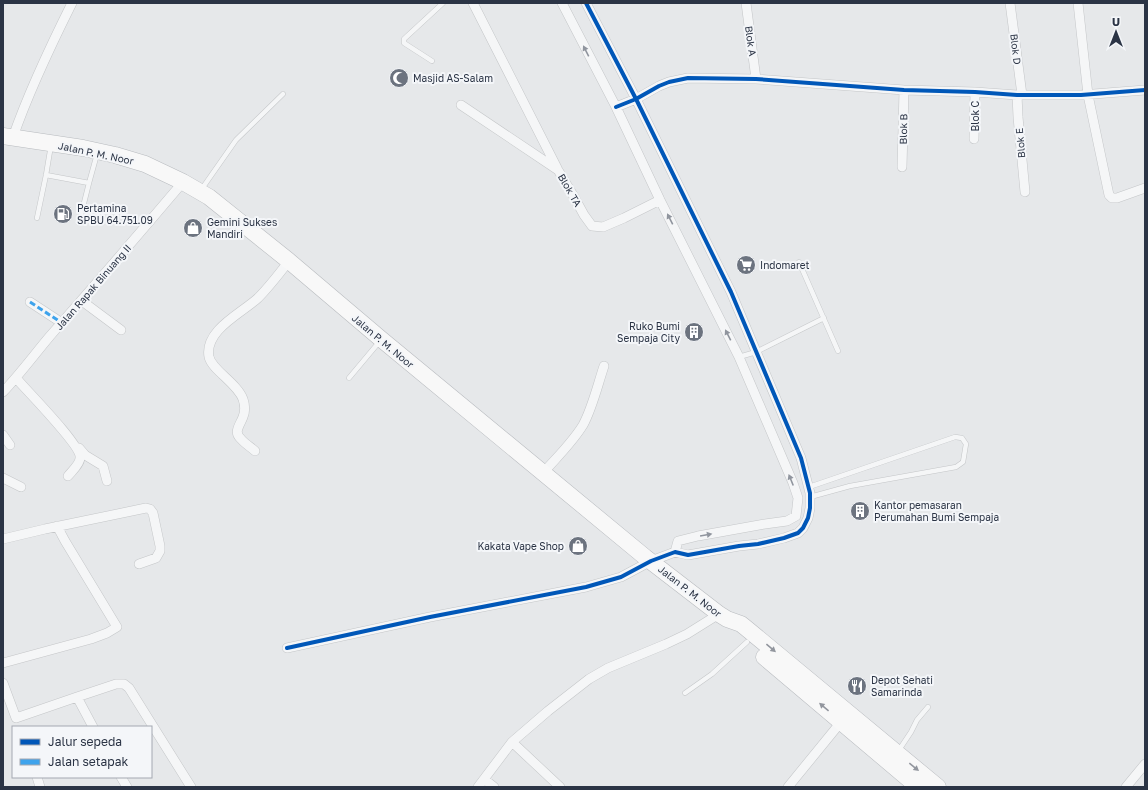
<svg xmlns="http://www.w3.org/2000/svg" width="1148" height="790" viewBox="0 0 1148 790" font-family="'Golos Text',sans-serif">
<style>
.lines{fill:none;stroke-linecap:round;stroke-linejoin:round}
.lane-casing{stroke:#c4c6c8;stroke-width:5.5}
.street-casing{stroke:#c4c6c8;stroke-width:10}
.highway-casing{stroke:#b8bbbf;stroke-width:17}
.lane{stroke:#f5f6f7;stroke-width:4.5}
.street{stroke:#f5f6f7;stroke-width:9}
.highway{stroke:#f8f8f8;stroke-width:16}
.quiet{stroke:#3ea3ec;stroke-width:3;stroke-dasharray:6 3;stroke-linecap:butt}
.cycleway-casing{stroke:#f4f6f9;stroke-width:6}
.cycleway{stroke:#0057b8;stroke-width:4}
.oneway{fill:#90959e}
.oneway2{fill:#92969e}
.labels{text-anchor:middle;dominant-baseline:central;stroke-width:4;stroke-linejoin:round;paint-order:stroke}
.street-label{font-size:10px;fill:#2b3445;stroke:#f4f6f9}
.poi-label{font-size:10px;fill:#2b3445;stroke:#f4f6f9;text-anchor:start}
</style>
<rect width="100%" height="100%" fill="#e6e8ea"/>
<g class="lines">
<!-- lane casing -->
<g class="lane-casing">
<path id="lane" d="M432 61 404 43V39L443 3
M46 175 89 183 97 154
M201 190 236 140 283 94
M37 218 46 175 51 145
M79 223 89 183
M799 262 838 351
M739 357 756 352 824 318
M349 378 380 341
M809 487 955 437 962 438 966 444 963 462 956 467 850 486 810 497
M685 693 712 674 747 642
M899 750 911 732 917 720 928 707"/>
</g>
<!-- street casing -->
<g class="street-casing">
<path id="street" d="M473 3 557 168
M562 3 616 107 660 200 739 357 793 483 798 498 796 516 787 521 765 524 698 536 678 541 675 552
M746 3 756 79
M1010 3 1022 95
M1078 3 1088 95 1109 195 1112 198H1117L1145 188
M1017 95 1018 117 1025 192
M461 105 558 170 573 195 584 215 592 226 603 227 624 218 660 200
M616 107 636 99 659 86 669 82 688 78 756 79 904 90 975 92 1017 95H1081L1145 90
M13 137C29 91 50 47 72 3
M974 139 975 92
M902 167 904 90
M82 301 121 330
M30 302 62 323
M16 378C26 390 82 446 80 458 80 464 72 471 68 476
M3 392C20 374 34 355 50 336 95 285 139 234 183 182
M3 435 10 445
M79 448 85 455 103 466 107 481
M255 451C251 447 245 444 241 439 233 432 240 425 243 417 245 412 245 405 243 399 237 383 212 370 209 357 204 330 242 313 258 298 269 287 279 274 289 261
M543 473C557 457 572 443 583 425 592 409 598 384 604 366
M3 478 21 487
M3 539 45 529 146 508 150 509 153 513 160 546V551L156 558 139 564
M287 648 430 617 586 587 621 577 651 561 675 552 688 555 739 546 758 544 784 538 798 533 803 528 808 518 810 508V493L801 458 731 292 636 99 586 3
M3 663 91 639 107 633 117 627 65 541 57 526
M3 683 16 718 77 697 93 727
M77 697 116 684H124L129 688 191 787
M512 742 560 787
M37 777 40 787
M121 777 127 787
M484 779 494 787
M478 787 512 742 548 711 589 679 608 668 666 644 687 634 719 614
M788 787 841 722
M1126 787 1145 764"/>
</g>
<!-- highway casing -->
<g class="highway-casing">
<path id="highway" d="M3 136 83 148 115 155 145 164 183 182 209 197 289 261 381 339 645 557 719 614 727 619 741 624 746 628 938 787
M764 657 918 787"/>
</g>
<!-- lane -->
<use href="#lane" class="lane"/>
<!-- street -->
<use href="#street" class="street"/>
<!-- highway -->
<use href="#highway" class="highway"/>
<!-- quiet -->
<path class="quiet" d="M30 302 62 323"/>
<!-- cycleway casing -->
<g class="cycleway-casing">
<path id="cycleway" d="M616 107 636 99 659 86 669 82 688 78 756 79 904 90 975 92 1017 95H1081L1145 90
M287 648 430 617 586 587 621 577 651 561 675 552 688 555 739 546 758 544 784 538 798 533 803 528 808 518 810 508V493L801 458 731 292 636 99 586 3"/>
</g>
<!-- cycleway -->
<use href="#cycleway" class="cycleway"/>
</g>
<!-- one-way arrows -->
<defs><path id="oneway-solid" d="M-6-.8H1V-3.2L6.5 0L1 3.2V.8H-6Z"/></defs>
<g class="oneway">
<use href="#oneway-solid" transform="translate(586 51) rotate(-117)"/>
<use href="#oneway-solid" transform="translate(670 219) rotate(-117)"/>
<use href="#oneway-solid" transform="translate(728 335) rotate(-117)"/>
<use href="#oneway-solid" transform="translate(791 480) rotate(-112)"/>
<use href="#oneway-solid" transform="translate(706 535) rotate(-10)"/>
</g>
<g class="oneway2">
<use href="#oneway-solid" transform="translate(771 648) rotate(40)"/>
<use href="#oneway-solid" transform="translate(824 707) rotate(-140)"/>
<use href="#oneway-solid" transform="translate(914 767) rotate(39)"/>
</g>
<!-- icons -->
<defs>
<g id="mosque-disc" transform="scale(1)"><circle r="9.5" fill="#6c737f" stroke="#f4f6f9"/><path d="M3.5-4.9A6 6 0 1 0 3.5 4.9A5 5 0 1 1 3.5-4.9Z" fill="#fff"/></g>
<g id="fuel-disc" transform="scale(1)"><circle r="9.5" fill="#6c737f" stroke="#f4f6f9"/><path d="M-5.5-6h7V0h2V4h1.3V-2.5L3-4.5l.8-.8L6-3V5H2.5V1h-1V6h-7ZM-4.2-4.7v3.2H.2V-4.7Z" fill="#fff"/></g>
<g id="shop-disc" transform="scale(1)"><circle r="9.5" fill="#6c737f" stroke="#f4f6f9"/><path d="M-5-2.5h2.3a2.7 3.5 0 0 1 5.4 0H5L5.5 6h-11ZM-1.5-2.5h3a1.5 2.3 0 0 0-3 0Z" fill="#fff"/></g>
<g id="supermarket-disc" transform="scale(1)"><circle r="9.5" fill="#6c737f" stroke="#f4f6f9"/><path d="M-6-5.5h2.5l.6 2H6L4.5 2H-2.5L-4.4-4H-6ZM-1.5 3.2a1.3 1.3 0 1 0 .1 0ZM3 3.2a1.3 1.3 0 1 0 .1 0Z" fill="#fff"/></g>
<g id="building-disc" transform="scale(1)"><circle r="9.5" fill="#6c737f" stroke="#f4f6f9"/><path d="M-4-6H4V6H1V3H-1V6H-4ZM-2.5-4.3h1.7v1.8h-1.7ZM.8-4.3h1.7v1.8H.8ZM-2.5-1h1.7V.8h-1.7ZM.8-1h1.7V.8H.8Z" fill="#fff"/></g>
<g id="restaurant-disc" transform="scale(1)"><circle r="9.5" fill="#6c737f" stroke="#f4f6f9"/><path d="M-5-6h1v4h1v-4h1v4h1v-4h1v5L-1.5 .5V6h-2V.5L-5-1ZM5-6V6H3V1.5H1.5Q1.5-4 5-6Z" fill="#fff"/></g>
</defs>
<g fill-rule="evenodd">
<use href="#mosque-disc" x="399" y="78"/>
<use href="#fuel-disc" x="63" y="214"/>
<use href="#shop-disc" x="193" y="228"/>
<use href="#supermarket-disc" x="746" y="265"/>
<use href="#building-disc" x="694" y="332"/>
<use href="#building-disc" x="860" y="511"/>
<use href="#shop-disc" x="578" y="546"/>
<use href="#restaurant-disc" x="857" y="686"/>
</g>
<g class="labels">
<!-- street labels -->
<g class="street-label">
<text transform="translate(751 41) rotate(82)">Blok A</text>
<text transform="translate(1016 49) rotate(83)">Blok D</text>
<text transform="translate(975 116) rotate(-90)">Blok C</text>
<text transform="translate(903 129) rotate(-89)">Blok B</text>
<text transform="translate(1020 143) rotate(-95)">Blok E</text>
<text transform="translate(96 153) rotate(12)">Jalan P. M. Noor</text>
<text transform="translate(570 190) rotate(60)">Blok TA</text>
<text transform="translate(93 287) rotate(-49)">Jalan Rapak Binuang II</text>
<text transform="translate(383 341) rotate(40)">Jalan P. M. Noor</text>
<text transform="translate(690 591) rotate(38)">Jalan P. M. Noor</text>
</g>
<!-- poi labels -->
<g class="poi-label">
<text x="413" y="78">Masjid AS-Salam</text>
<text x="77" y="208">Pertamina<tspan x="77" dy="12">SPBU 64.751.09</tspan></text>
<text x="207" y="222">Gemini Sukses<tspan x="207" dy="12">Mandiri</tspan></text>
<text x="760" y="265">Indomaret</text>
<text x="680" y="326" text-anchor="end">Ruko Bumi<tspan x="680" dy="12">Sempaja City</tspan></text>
<text x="874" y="505">Kantor pemasaran<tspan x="874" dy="12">Perumahan Bumi Sempaja</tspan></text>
<text x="564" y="546" text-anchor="end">Kakata Vape Shop</text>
<text x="871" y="680">Depot Sehati<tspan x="871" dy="12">Samarinda</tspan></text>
</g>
</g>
<!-- border -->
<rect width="1148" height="790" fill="none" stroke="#2b3445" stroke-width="8"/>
<!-- legend -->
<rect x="12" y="726" width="140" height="52" fill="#f4f6f9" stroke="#a4a8b1"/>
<rect x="20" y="739" width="20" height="6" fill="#0057b8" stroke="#a4a8b1"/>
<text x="48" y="746" font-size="12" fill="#2b3445">Jalur sepeda</text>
<rect x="20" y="759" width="20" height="6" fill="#3ea3ec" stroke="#a4a8b1"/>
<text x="48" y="766" font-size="12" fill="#2b3445">Jalan setapak</text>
<!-- north arrow -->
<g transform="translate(1116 32)" stroke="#f4f6f9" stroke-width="3" paint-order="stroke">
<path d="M0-3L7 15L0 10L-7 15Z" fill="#2b3445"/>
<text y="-6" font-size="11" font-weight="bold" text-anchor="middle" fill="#2b3445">U</text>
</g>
</svg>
